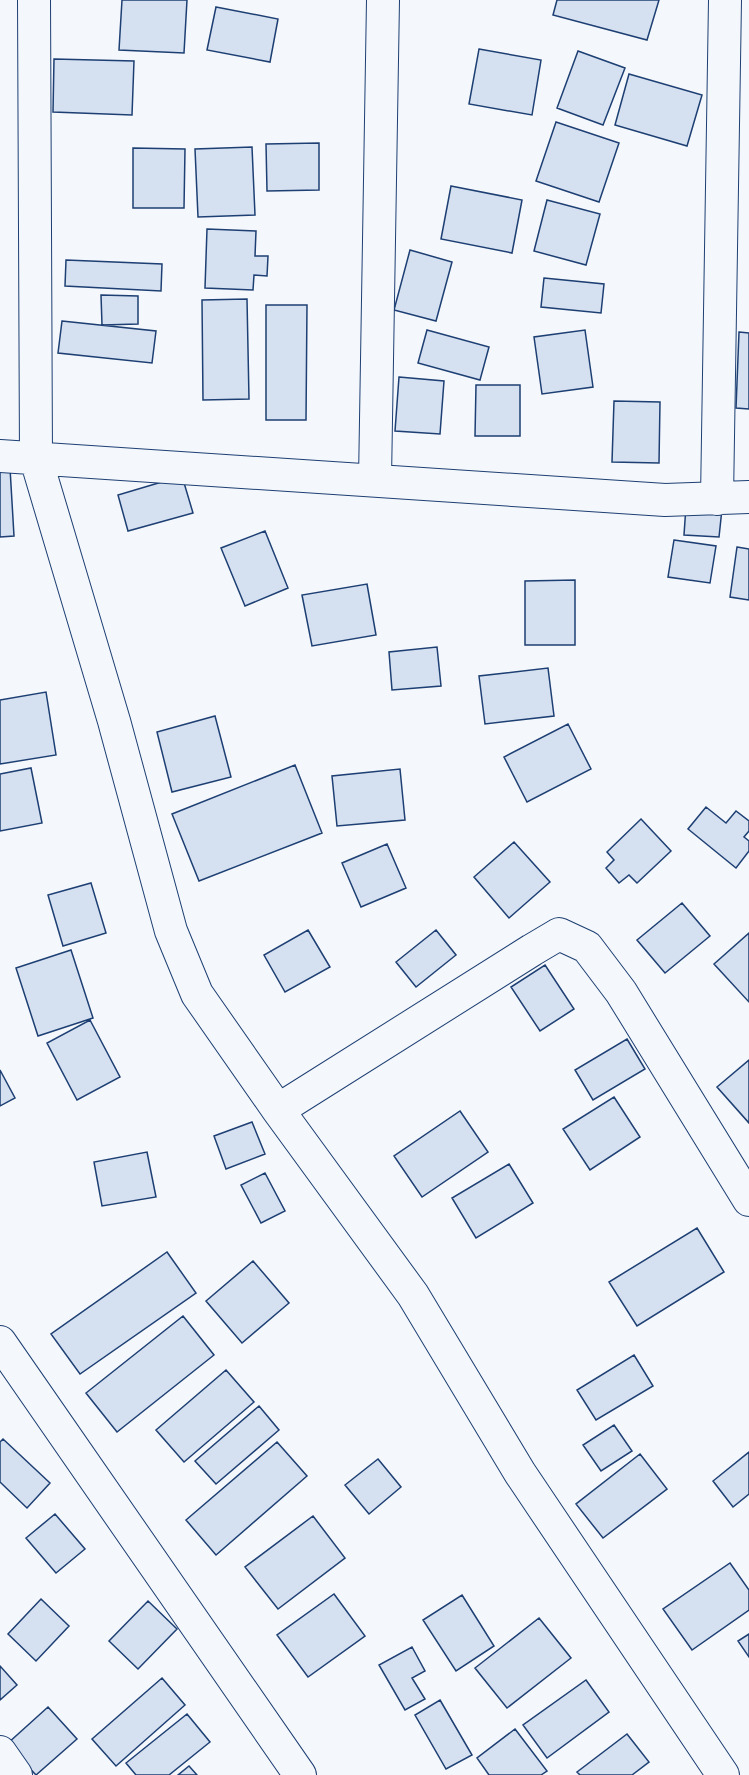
<svg xmlns="http://www.w3.org/2000/svg" width="749" height="1775" viewBox="0 0 749 1775" font-family="'Roboto Serif',serif">
<style>
.building{fill:#d5e0f0;stroke:#1d3f73;stroke-width:1.5}
.lines{fill:none;stroke-linecap:round;stroke-linejoin:round}
.minor-casing{stroke:#1d3f73;stroke-width:34}
.minor{stroke:#f4f7fb;stroke-width:32}
</style>
<rect width="100%" height="100%" fill="#f4f7fb"/>
<!-- building -->
<path class="building" d="M122 0H187L184 53 119 50Z
M557 0H659L647 40 553 15Z
M216 7 278 19 270 62 207 50Z
M479 49 541 60 532 115 469 104Z
M578 51 625 68 603 125 557 108Z
M54 59 134 61 132 115 53 112Z
M629 74 702 95 687 146 615 125Z
M556 122 619 143 599 202 536 181Z
M319 143V190L267 191 266 144Z
M252 147 255 215 198 217 195 149Z
M133 148 185 149 184 208H133Z
M451 186 522 200 512 253 441 239Z
M547 200 600 214 586 265 534 251Z
M207 229 256 231 255 256H268L267 276 254 275 253 290 205 288Z
M410 250 452 262 436 321 394 310Z
M66 260 162 264 161 291 65 286Z
M544 278 604 284 601 313 541 307Z
M101 295 138 296V324L102 325Z
M247 299 249 399 203 400 202 300Z
M266 305H307L306 420H266Z
M62 321 156 331 152 363 58 353Z
M427 330 489 347 480 380 418 363Z
M585 330 593 387 542 394 534 337Z
M739 332 749 333V409L736 408Z
M399 377 444 381 440 434 395 431Z
M476 385H520V436H475Z
M614 401 660 402 659 463 612 462Z
M0 468H10L14 536 0 537Z
M182 476 193 513 128 531 118 495Z
M686 506 722 509 719 537 684 535Z
M265 531 288 588 245 606 221 548Z
M674 540 716 546 710 583 668 577Z
M737 547 749 549V600L730 597Z
M575 580V645H525V581Z
M367 584 376 635 312 646 302 595Z
M437 647 441 686 392 690 389 652Z
M548 668 554 716 485 724 479 676Z
M46 692 56 755 0 764V700Z
M215 716 231 777 172 792 157 732Z
M568 724 591 769 527 802 504 757Z
M295 765 322 833 199 881 172 814Z
M31 768 42 823 0 831V774Z
M400 769 405 820 337 826 332 776Z
M706 807 726 823 736 811 749 821V831L744 837 749 841V851L736 868 688 829Z
M641 819 671 851 637 883 629 875 619 883 606 868 614 860 607 852Z
M514 842 550 882 509 918 474 877Z
M387 844 406 888 361 907 342 863Z
M91 883 106 933 63 946 48 895Z
M682 903 710 936 665 973 637 940Z
M308 930 330 967 285 992 264 955Z
M436 930 456 955 416 987 396 962Z
M749 933V1002L714 964Z
M71 950 93 1018 38 1036 16 968Z
M545 965 574 1009 540 1031 511 987Z
M90 1020 120 1077 77 1100 47 1043Z
M627 1039 645 1069 593 1100 575 1070Z
M749 1060V1123L717 1087Z
M0 1070 15 1098 0 1106Z
M614 1097 640 1137 590 1170 563 1129Z
M460 1111 488 1152 422 1197 394 1156Z
M252 1122 265 1154 226 1169 214 1136Z
M147 1152 156 1197 102 1206 94 1162Z
M509 1164 533 1203 476 1238 452 1198Z
M265 1173 285 1211 261 1223 241 1185Z
M697 1228 724 1272 637 1326 609 1282Z
M167 1252 196 1293 80 1374 51 1334Z
M253 1261 289 1303 242 1343 206 1301Z
M183 1316 214 1355 117 1432 86 1393Z
M634 1355 653 1386 596 1420 577 1390Z
M226 1370 254 1402 184 1462 156 1430Z
M259 1406 279 1430 216 1484 195 1461Z
M614 1425 632 1451 601 1471 583 1445Z
M3 1439 50 1483 27 1508 0 1482V1442Z
M277 1442 307 1476 216 1555 186 1520Z
M749 1452V1494L733 1507 713 1481Z
M640 1454 667 1489 603 1538 576 1504Z
M378 1459 401 1487 369 1514 345 1485Z
M55 1514 85 1549 56 1573 26 1538Z
M313 1516 345 1558 278 1609 245 1567Z
M730 1563 749 1590V1610L692 1650 663 1609Z
M334 1594 365 1636 308 1677 277 1635Z
M462 1595 494 1646 456 1671 423 1620Z
M41 1599 69 1626 36 1661 8 1634Z
M148 1601 177 1629 138 1669 109 1641Z
M539 1618 571 1658 507 1708 475 1668Z
M749 1634V1657L738 1641Z
M412 1647 425 1671 412 1678 425 1699 405 1710 379 1665Z
M0 1666 17 1685 0 1700Z
M162 1678 185 1705 116 1766 92 1739Z
M586 1680 609 1712 547 1758 523 1725Z
M440 1700 472 1755 446 1769 415 1715Z
M48 1707 77 1739 36 1775 7 1744Z
M187 1714 210 1742 169 1775H136L126 1763Z
M515 1729 547 1771 541 1775H489L477 1758Z
M627 1734 649 1762 632 1775H580L577 1772Z
M189 1766 197 1775H178Z"/>
<g class="lines">
<!-- minor casing -->
<g class="minor-casing">
<path id="minor" d="M34 0 36 459 114 721 171 931 197 994 278 1110 413 1295 520 1473 723 1775
M0 456 665 500 749 497
M375 480 383 0
M717 499 725 0
M278 1110 532 950 559 934 587 947 621 992 749 1200
M0 1342 300 1775
M0 1752 16 1775"/>
</g>
<!-- minor -->
<use href="#minor" class="minor"/>
</g>
</svg>
